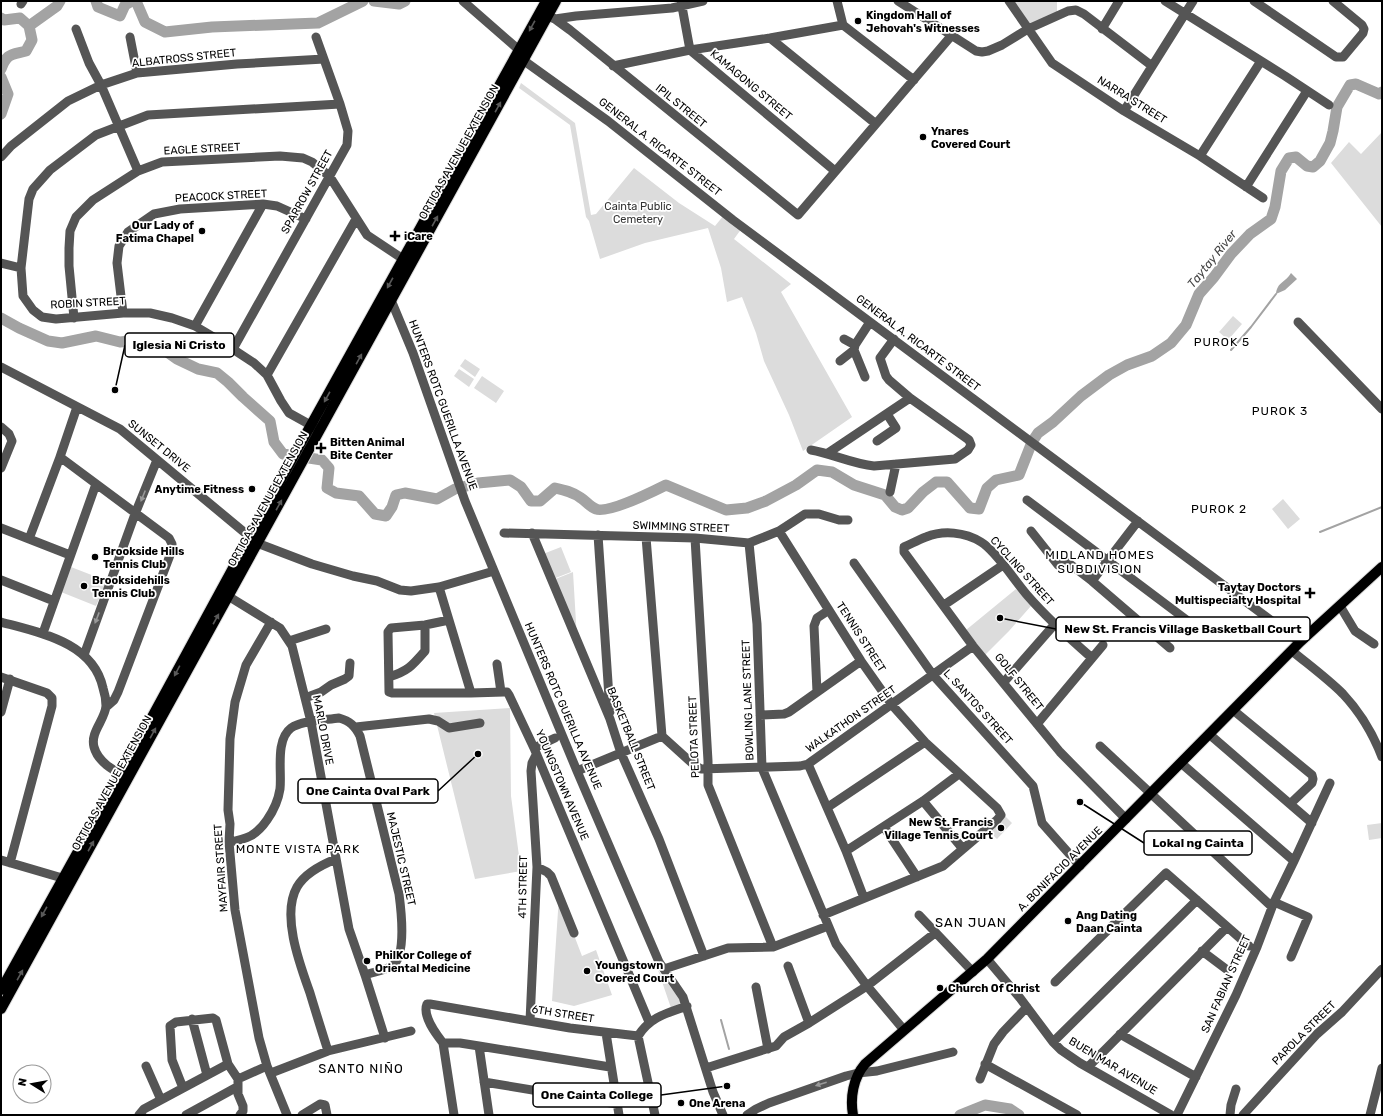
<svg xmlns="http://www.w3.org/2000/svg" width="1383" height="1116" viewBox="0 0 1383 1116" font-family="Rubik,sans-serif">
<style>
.green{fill:#dcdcdc}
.water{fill:#a3a3a3}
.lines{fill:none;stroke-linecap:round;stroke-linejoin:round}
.stream{stroke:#a3a3a3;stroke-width:2}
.river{stroke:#a3a3a3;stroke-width:11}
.major-casing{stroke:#dbdbdb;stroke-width:12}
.minor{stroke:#555;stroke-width:9}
.major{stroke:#000;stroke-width:10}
.oneway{fill:#595959}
.oneway2{fill:#999}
.poi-dot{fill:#000;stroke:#fff;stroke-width:1.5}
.labels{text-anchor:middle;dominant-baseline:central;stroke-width:3.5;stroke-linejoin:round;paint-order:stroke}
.poi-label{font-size:11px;font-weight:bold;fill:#000;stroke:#fff;text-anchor:start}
.street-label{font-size:11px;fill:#000;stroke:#fff}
.park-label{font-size:11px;fill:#333;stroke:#fff}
.water-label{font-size:12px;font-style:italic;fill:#444;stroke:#fff}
.neighbourhood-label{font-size:12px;letter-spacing:1px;fill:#000;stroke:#fff}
.quarter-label{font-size:13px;letter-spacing:1px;fill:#000;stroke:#fff}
.leader{fill:none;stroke:#000;stroke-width:1.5}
.callout-dot{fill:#000;stroke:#fff;stroke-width:1.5}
.callout{fill:#fff;stroke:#000;stroke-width:1.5}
.callout-label{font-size:12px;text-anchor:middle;font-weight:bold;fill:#000}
</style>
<rect width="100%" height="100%" fill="#fff"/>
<!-- green -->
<path class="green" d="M1010 1H1057V14L1027 28Z
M521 83 575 123 591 215 596 214 634 168 679 203 715 226 724 215 742 228 734 239 791 284 781 292 852 417 803 451 789 415 764 361 756 333 742 297 727 302 721 268 708 228 645 243 600 259 589 221 586 217 570 125 519 88Z
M1382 132V227L1331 163 1349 142 1361 154Z
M1233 316 1242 324 1228 340 1219 332Z
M465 359 480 369 475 377 460 366Z
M459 369 474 379 469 387 454 376Z
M482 376 504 391 496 403 474 388Z
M1283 499 1300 519 1288 529 1272 509Z
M561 547 571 572 553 579 543 554Z
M71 567 107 581 96 606 61 592Z
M573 572 577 639 553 580Z
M1016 589 1031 606 1009 631 985 655 966 630Z
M510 708 511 796 521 871 475 879 434 713Z
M1005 816 1012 823 997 839 990 832Z
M1382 823V838L1369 840 1367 825Z
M559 896 582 956 596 950 612 995 574 1006 552 1001Z
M658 970 683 1004 671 1008Z"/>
<!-- water -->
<path class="water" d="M1291 273 1297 279 1285 290 1276 294C1277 282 1286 282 1291 273Z"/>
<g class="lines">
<!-- stream -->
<path class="stream" d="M1231 350 1251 327 1276 294
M1320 532 1382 507
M721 1020 729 1049"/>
<!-- river -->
<path class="river" d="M96 1 98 7 120 16 125 5 132 1
M136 1 145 22 165 32 212 27 318 23 363 1
M374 1 399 4 405 1
M1 18 4 20 20 18 29 26 32 40 26 51C11 55 7 53 1 69
M29 26 57 6 60 1
M1 77 8 94 1 114
M1 318 19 328 48 341 62 343 96 336 120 342 149 339 177 359 198 369 217 373 228 382 243 397 270 421 274 442 283 454 322 460 329 468 327 488 336 493 359 496 375 514 386 516 392 507 396 495 405 493 437 499 455 489 478 483 510 480 521 487 531 501H540L555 488C564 490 573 492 581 498 586 501 590 507 596 509 608 514 654 491 666 485L726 510 747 508 766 501 796 485 817 470 832 472 854 485 885 495 895 507 902 510 908 508 923 492 936 482H947L970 508 979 509 987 488 996 480 1019 475 1032 442 1038 433 1053 422 1081 396 1109 375 1127 365 1152 356 1171 343 1186 325 1199 294 1214 277 1231 254 1250 234 1271 219 1275 207 1281 171 1289 158 1296 157 1307 166 1313 167 1320 161 1330 143 1333 131 1337 107 1350 85 1356 84 1379 94 1382 92
M960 1115 985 1105 1010 1109 1019 1115"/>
<!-- major casing -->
<g class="major-casing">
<path id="major" d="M1 990 121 774 296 452 546 1
M1 1009 556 1
M853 1115C850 1098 853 1078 865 1064L987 959 1300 642 1382 567"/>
</g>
<!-- minor -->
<path class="minor" d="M463 1 519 50 523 60 608 121 733 220 1300 642
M681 1 690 50 835 171
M837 1 843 25 914 80
M898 1 976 51 982 52 988 51 1002 45 1028 29 1068 11 1076 10 1084 14 1152 66
M1009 1 1052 63 1124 111 1200 156 1263 198
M1165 1 1285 76 1329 105
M1254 1 1336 57H1343L1363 33 1364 29 1362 25 1333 1
M21 4 23 1
M548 16 555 19 570 30 798 215 952 35
M555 19 576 16 672 8 703 1
M76 29 89 63 101 85 138 171
M1102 29 1119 1
M130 37 137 73
M770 38 876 124
M613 66 690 50 770 38 843 25
M1124 111 1193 1
M1200 156 1261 61
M1 157 11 146 68 101 101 85 137 73 237 64 324 59
M1246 187 1307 91
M1 263 21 268
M391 300 413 353 465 501 577 771 659 962 683 997 713 1092 723 1115
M123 313 117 263 119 246 128 232 154 214 180 209 263 204 277 206 306 219
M74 318 69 266V248L70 231 76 217 93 200 138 171 162 162 280 156 303 158 312 162 322 170 330 177 367 235 403 259
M1298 322 1382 409
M195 326 263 204
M844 339 855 345
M233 349 347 145 348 131 340 104 316 37
M854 350 865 377
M840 361 854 350 855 345 870 322
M1 367 120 429 250 537
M267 375 356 219
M1 427 9 434 12 441 1 468
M316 428 289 413 281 401 267 375 254 363 222 342 195 326 172 318 150 313H123L56 319 42 317 33 310 23 296 21 268 29 199 33 189 50 170 96 135 148 115 340 104
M877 441 896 428 887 414
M811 450C833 454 853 464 874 466L955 459 968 450 971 445 969 440 910 398 889 380 886 376 880 358 894 339
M828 453 910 398
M60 457 169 538 172 544V550L118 692 114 700 106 707
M890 492 896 464
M1027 500 1188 621
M1 528 70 555
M779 531 861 661 892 705 925 742 997 808 1001 815 997 820 943 866 823 915
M1031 531 1058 565 1060 566 1064 561H1066L1092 581 1170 648
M504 533 695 538 749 543 779 531 805 514H819L839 520H848
M532 533 610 719 621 753 659 839 704 956
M598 535 610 712
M646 537 662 736
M695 538 708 761V785L773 947
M29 539 60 457 77 407
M257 543 312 564 353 576 377 581 400 590 411 591 439 587 494 571
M749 543 757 624 762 768 836 944 867 986 904 1030
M854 563 933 675 1033 786 1042 823 1080 866
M1 580 54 601
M1092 581 1138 521
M439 587 471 693 504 692H507L509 695 534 748 649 1022
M228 596 280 628 292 646 311 722 349 929 365 975 385 1038
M944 605 1003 565
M1340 606 1355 631 1374 644
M449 620 425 625 391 628 388 632 389 692 392 693H471
M1 622C40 633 93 642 103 688 105 694 106 700 106 706 105 720 90 732 94 747 98 762 113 770 126 777
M271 622 246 665 235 702 230 739 228 810 230 824 229 842 235 910 259 1038 267 1066 287 1115
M43 633 96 484
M289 641 326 629
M1292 651C1309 665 1328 679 1343 694 1360 712 1373 734 1382 757
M84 655 135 514 157 460
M1092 658C1069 638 1047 618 1027 595 1014 580 996 551 981 542 965 532 943 530 926 537 918 540 911 544 904 547V552L973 646 1060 752 1126 819
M497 664 501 692
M1 677 47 693 52 698V706L10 863
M389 677C408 671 412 666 425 651V625
M1004 682 1054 625
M817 692 814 626 817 618 829 610
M305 698 321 692 331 685 345 679 349 676 350 663
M1233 710 1312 775 1313 779 1312 783 1290 804
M1 712 10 679
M760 715 784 714 789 712 861 661
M1037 724 1103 645
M356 727 429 719 438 721 449 728 480 723
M1209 734 1312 823
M1100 746 1272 907
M534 748 555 738
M1181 763 1294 861
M808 764 846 851 864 898
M577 771 662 736 693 764 701 769 800 766 808 764 973 646
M923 801 963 849
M828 807 925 742
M884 827 917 877
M229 842C247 839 256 836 267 820 274 810 278 802 280 789 282 772 275 740 291 728 302 720 326 720 339 718 350 721 355 726 360 736L399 894C401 909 407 957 392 966 385 970 374 972 365 975
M846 851 923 801 959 774
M1 860 69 880
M537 867 547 872 551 876 574 933
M1274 902 1308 917 1291 957
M919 915 973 972
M1202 951 1226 969
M987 959 1020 998 1053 1042 1061 1050 1080 1063 1171 1115
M788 966 809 1023
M664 969 728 948 773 947 828 926
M1055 982 1166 873 1249 946
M756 987 768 1049
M192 1019 207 1075
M530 1021 537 867 531 771 532 763 536 755
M606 1033 619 1115
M1120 1034 1196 1077
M638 1036 655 1115
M1053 1042 1197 900
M443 1043 454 1115
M479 1046 489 1115
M328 1051C322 1032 316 1013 310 993 300 965 281 915 297 887 305 873 321 865 336 859
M985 1064 1077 1115
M146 1066 161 1100
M610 1067 479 1046 460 1043H443C436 1034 422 1016 427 1004H430L570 1028 638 1036C650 1017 667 1013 687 1006
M1088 1067 1227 927
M706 1068 776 1046 784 1037 809 1023 867 986 935 933
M271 1073 328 1051 411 1031
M238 1079 267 1066
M980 1079 994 1044 1003 1032 1027 1007
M484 1082 617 1104
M183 1088 172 1060 170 1026 176 1022 213 1018 216 1020 228 1064 238 1079V1094L243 1106V1111L240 1115
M139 1115 144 1109 228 1064
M186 1115 237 1087
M302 1115 320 1104 325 1105 327 1115
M747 1115 756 1109 769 1103 846 1076 858 1073 877 1071 953 1052
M1177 1115 1236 995 1257 947 1274 902 1294 861 1330 783
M1230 1115 1231 1105 1236 1089
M1243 1115 1317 1034 1342 1012 1382 969
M1370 1115 1382 1068"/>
<!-- major -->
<use href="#major" class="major"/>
</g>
<!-- one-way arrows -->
<defs><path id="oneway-solid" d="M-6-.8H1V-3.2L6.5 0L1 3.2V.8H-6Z"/></defs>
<g class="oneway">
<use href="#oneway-solid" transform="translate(532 26) rotate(119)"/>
<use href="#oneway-solid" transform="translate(498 107) rotate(-61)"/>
<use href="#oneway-solid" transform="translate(435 221) rotate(-61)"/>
<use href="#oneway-solid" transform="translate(390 283) rotate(119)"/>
<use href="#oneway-solid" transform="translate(359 359) rotate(-61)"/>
<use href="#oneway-solid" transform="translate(327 397) rotate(119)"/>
<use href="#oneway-solid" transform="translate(279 505) rotate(-61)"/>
<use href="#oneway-solid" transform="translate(216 619) rotate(-61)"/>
<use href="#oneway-solid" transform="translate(177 671) rotate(118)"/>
<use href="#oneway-solid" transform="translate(153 733) rotate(-61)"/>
<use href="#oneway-solid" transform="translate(91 846) rotate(-61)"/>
<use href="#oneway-solid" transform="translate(44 912) rotate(119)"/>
<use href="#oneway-solid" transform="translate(20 975) rotate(-61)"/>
</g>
<g class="oneway2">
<use href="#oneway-solid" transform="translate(143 496) rotate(112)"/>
<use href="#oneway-solid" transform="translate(97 618) rotate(111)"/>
<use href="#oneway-solid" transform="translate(821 1084) rotate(162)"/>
</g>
<!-- markers -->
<g class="poi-dot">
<circle cx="858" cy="21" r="4"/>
<circle cx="923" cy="137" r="4"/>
<circle cx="202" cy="231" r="4"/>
<path d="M393 230h4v4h4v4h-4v4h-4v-4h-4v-4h4z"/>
<path d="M319 442h4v4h4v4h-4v4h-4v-4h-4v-4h4z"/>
<circle cx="252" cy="489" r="4"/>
<circle cx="95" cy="557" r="4"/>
<circle cx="84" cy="586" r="4"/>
<path d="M1308 587h4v4h4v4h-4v4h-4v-4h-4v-4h4z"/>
<circle cx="1001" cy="828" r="4"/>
<circle cx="1068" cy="921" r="4"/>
<circle cx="367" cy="961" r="4"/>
<circle cx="587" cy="971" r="4"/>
<circle cx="940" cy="988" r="4"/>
<circle cx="681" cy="1103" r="4"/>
</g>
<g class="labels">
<!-- poi labels -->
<g class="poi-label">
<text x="866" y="15">Kingdom Hall of<tspan x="866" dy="13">Jehovah's Witnesses</tspan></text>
<text x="931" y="131">Ynares<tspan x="931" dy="13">Covered Court</tspan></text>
<text x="194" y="225" text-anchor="end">Our Lady of<tspan x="194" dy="13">Fatima Chapel</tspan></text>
<text x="404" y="236">iCare</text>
<text x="330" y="442">Bitten Animal<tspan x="330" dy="13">Bite Center</tspan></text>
<text x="244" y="489" text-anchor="end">Anytime Fitness</text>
<text x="103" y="551">Brookside Hills<tspan x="103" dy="13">Tennis Club</tspan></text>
<text x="92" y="580">Brooksidehills<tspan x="92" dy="13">Tennis Club</tspan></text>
<text x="1301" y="587" text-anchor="end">Taytay Doctors<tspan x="1301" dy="13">Multispecialty Hospital</tspan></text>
<text x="993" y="822" text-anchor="end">New St. Francis<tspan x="993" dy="13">Village Tennis Court</tspan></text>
<text x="1076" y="915">Ang Dating<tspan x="1076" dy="13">Daan Cainta</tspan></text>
<text x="375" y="955">PhilKor College of<tspan x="375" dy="13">Oriental Medicine</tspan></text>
<text x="595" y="965">Youngstown<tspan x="595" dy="13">Covered Court</tspan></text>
<text x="948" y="988">Church Of Christ</text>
<text x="689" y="1103">One Arena</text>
</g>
<!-- street labels -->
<g class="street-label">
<text transform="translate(184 58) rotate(-6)">ALBATROSS STREET</text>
<text transform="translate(751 85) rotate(40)">KAMAGONG STREET</text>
<text transform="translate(1132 100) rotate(32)">NARRA STREET</text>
<text transform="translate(681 106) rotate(39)">IPIL STREET</text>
<text transform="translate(660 147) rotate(38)">GENERAL A. RICARTE STREET</text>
<text transform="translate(202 149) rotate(-3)">EAGLE STREET</text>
<text transform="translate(459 152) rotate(-61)">ORTIGAS AVENUE EXTENSION</text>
<text transform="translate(307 192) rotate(-61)">SPARROW STREET</text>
<text transform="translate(221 196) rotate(-3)">PEACOCK STREET</text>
<text transform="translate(88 303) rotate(-3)">ROBIN STREET</text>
<text transform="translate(918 343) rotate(37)">GENERAL A. RICARTE STREET</text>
<text transform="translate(443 405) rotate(70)">HUNTERS ROTC GUERILLA AVENUE</text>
<text transform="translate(159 446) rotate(39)">SUNSET DRIVE</text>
<text transform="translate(268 499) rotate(-61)">ORTIGAS AVENUE EXTENSION</text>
<text transform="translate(681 527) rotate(2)">SWIMMING STREET</text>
<text transform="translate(1022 571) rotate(48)">CYCLING STREET</text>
<text transform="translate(861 637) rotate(57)">TENNIS STREET</text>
<text transform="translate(1019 682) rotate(51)">GOLF STREET</text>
<text transform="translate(748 700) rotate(-92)">BOWLING LANE STREET</text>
<text transform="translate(563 706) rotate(67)">HUNTERS ROTC GUERILLA AVENUE</text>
<text transform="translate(978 707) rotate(48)">L. SANTOS STREET</text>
<text transform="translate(851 719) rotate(-35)">WALKATHON STREET</text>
<text transform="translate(323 730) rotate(79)">MARLO DRIVE</text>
<text transform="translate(694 737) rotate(-92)">PELOTA STREET</text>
<text transform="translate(631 739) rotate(68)">BASKETBALL STREET</text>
<text transform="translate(112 783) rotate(-61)">ORTIGAS AVENUE EXTENSION</text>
<text transform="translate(562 785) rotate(67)">YOUNGSTOWN AVENUE</text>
<text transform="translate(401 859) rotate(77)">MAJESTIC STREET</text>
<text transform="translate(221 868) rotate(-94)">MAYFAIR STREET</text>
<text transform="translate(1060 869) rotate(-45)">A. BONIFACIO AVENUE</text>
<text transform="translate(523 887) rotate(-89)">4TH STREET</text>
<text transform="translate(1226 984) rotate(-66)">SAN FABIAN STREET</text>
<text transform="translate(563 1014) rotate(9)">6TH STREET</text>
<text transform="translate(1304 1033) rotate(-45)">PAROLA STREET</text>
<text transform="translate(1113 1066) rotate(31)">BUEN MAR AVENUE</text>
</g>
<!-- park labels -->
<g class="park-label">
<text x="638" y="206">Cainta Public<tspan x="638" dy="13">Cemetery</tspan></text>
</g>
<!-- water labels -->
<g class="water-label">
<text transform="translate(1212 259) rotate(-51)">Taytay River</text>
</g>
<!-- neighbourhood labels -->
<g class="neighbourhood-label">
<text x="1222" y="342">PUROK 5</text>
<text x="1280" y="411">PUROK 3</text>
<text x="1219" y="509">PUROK 2</text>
<text x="1100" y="555">MIDLAND HOMES<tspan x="1100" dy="14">SUBDIVISION</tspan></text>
<text x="298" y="849">MONTE VISTA PARK</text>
</g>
<!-- quarter labels -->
<g class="quarter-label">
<text x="971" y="922">SAN JUAN</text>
<text x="361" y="1068">SANTO NIÑO</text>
</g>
</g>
<!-- callouts -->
<path class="leader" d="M115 390L125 345M1000 618L1056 629M478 754L438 791M1080 802L1144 843M727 1086L661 1095"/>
<g class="callout-dot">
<circle cx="115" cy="390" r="4"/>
<circle cx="1000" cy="618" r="4"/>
<circle cx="478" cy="754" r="4"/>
<circle cx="1080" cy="802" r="4"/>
<circle cx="727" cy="1086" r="4"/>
</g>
<g class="callout">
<rect x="125" y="333" width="109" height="24" rx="4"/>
<rect x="1056" y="617" width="254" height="24" rx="4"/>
<rect x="298" y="779" width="140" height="24" rx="4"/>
<rect x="1144" y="831" width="108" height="24" rx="4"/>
<rect x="533" y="1083" width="128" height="24" rx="4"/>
</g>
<g class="callout-label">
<text x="179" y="349">Iglesia Ni Cristo</text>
<text x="1183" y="633">New St. Francis Village Basketball Court</text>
<text x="368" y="795">One Cainta Oval Park</text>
<text x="1198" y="847">Lokal ng Cainta</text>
<text x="597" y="1099">One Cainta College</text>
</g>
<!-- border -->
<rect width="1383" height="1116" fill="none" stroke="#000000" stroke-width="4"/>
<!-- north arrow -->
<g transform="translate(32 1084) rotate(281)"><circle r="19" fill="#ffffff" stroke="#999999"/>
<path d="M0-3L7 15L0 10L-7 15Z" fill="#000000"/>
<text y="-6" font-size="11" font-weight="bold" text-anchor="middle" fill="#000000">N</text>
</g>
</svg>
